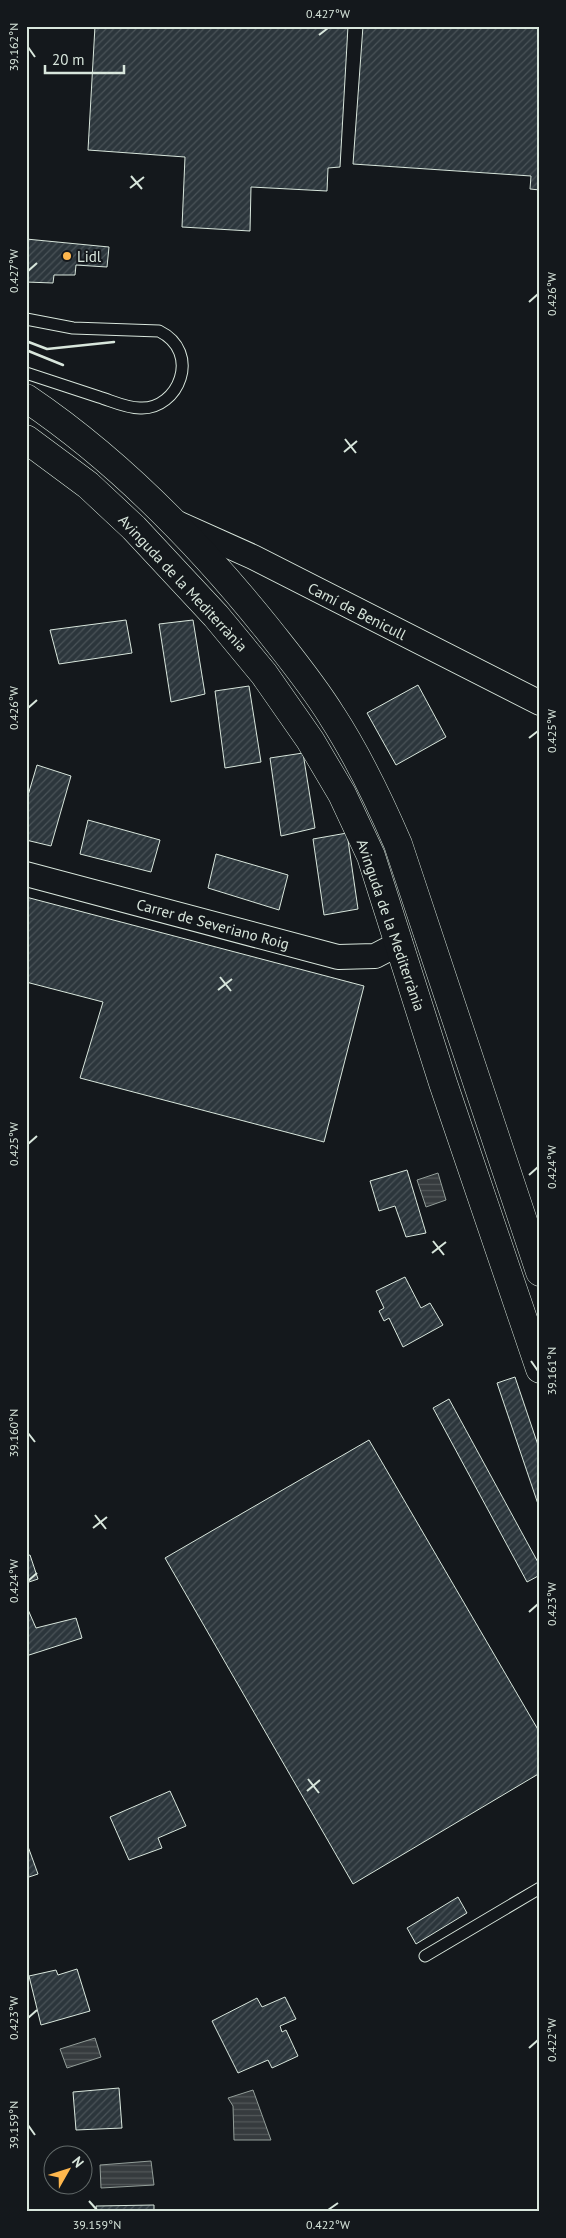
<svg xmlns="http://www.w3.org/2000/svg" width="566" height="2238" viewBox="0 0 566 2238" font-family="'PT Sans',sans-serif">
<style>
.water{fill:url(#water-rules);stroke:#939e99}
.building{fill:url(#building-hatch);stroke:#d8e6dc}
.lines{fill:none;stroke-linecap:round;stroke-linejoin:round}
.service-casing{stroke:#d8e6dc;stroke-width:13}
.minor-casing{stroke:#d8e6dc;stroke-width:26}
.secondary-casing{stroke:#d8e6dc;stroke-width:29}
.service{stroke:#14181c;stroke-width:11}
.minor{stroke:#14181c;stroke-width:24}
.secondary{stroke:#14181c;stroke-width:28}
.wall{stroke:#d8e6dc;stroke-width:2.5}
.ticks{fill:none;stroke:#d8e6dc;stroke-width:2}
.poi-dot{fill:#ffb74d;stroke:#14181c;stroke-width:2}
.labels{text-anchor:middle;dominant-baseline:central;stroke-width:4;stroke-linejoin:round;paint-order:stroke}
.poi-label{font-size:15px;fill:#d8e6dc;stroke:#14181c;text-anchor:start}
.street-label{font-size:15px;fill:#d8e6dc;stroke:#14181c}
.neatline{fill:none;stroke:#d8e6dc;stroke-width:2}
.ticks-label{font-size:12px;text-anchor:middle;fill:#d8e6dc}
</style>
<defs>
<pattern id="water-rules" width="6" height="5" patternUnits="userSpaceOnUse" patternTransform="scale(1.25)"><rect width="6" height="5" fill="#363b3e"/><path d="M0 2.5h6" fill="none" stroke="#525759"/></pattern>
<pattern id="building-hatch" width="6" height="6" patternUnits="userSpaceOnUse" patternTransform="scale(1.25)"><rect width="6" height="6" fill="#2c363c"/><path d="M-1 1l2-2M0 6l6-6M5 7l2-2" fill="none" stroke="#4a5358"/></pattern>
</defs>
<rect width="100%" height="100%" fill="#14181c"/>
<!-- water -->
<path class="water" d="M438 1173 446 1200 426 1207 417 1180Z
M95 2038 101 2057 67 2068 60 2049Z
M253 2090 271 2140H234L233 2106 228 2098Z
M151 2161 154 2185 101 2188 100 2165Z"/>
<!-- building -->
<path class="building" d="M95 26H348L340 167 328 168 327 191 251 187 250 231 182 227 185 157 88 150Z
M363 26H540V190L530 189 531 176 353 164Z
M26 239 109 247 107 267 76 265 75 275H54L53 283 26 282Z
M126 620 132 653 59 664 50 630Z
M193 620 205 694 171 702 159 624Z
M418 685 446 737 396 765 367 713Z
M249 686 261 762 225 768 215 691Z
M303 753 315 828 281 836 270 758Z
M37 765 71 776 51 846 26 840V802Z
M88 820 160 840 151 872 80 854Z
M347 833 358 909 324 915 313 839Z
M216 854 288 875 279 910 208 888Z
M26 897 364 986 324 1142 80 1078 103 1002 26 982Z
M407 1170 426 1233 406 1237 395 1206 379 1211 370 1181Z
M405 1277 421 1308 430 1303 443 1325 403 1347 389 1318 384 1321 379 1311 384 1308 376 1291Z
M515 1377 540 1451V1510L497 1383Z
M449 1399 540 1566V1575L527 1582 433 1408Z
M369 1440 540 1733V1773L353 1884 165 1558Z
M30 1555 38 1579 26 1583V1556Z
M26 1605 36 1628 76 1618 82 1638 26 1656Z
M170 1791 186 1826 158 1838 162 1848 129 1860 110 1817Z
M26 1841 38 1874 26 1878Z
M458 1897 467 1913 416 1944 407 1928Z
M77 1969 90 2011 41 2025 29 1976 56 1970 58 1975Z
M285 1997 296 2019 280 2026 282 2032 286 2030 298 2056 272 2068 268 2060 238 2073 212 2021 257 1998 262 2007Z
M119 2088 122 2128 76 2130 73 2092Z
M154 2205V2212H97L96 2206Z"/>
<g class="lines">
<!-- service casing -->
<g class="service-casing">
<path id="service" d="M26 319 73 328 159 331C202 352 179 410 140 408 126 408 112 401 99 397 75 389 51 381 26 373
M425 1956 540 1888"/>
</g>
<!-- minor casing -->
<g class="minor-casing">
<path id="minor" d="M175 522 253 557 540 703
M26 874 338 957 375 956 400 943"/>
</g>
<!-- secondary casing -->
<g class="secondary-casing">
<path id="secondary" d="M26 398C118 460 197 541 267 628 289 656 313 685 332 716 358 756 379 800 398 844L540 1272
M26 439 88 485 134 528 216 616 264 674 310 740 342 794 371 856 443 1083 540 1369"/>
</g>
<!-- service -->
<use href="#service" class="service"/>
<!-- minor -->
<use href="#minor" class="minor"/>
<!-- secondary -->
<use href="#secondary" class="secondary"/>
<!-- wall -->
<path class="wall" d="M26 341 47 349 114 342
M26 350 63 365"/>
</g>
<!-- ticks -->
<path class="ticks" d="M319 35 328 28M28 47 35 57M131 176 142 189M130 188 144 177M28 271 37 263M529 302 538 294M345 439 356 453M344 452 357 441M28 708 37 700M529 738 538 731M220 977 231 991M218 990 232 979M28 1144 37 1136M529 1175 538 1167M433 1241 444 1255M432 1253 446 1242M531 1361 538 1371M28 1433 35 1442M95 1515 106 1529M93 1528 107 1517M28 1581 37 1573M529 1612 538 1604M308 1779 319 1793M307 1791 320 1780M28 2018 37 2010M529 2048 538 2040M28 2125 35 2135M89 2201 97 2210M328 2210 338 2203"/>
<!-- markers -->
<circle class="poi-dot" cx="67" cy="256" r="5"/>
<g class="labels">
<!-- poi labels -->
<g class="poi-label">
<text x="77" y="256">Lidl</text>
</g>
<!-- street labels -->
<g class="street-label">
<text transform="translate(183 583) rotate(47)">Avinguda de la Mediterrània</text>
<text transform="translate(357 611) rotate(27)">Camí de Benicull</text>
<text transform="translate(213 924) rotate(15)">Carrer de Severiano Roig</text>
<text transform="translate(391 925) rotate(71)">Avinguda de la Mediterrània</text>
</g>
</g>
<!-- border -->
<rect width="566" height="2238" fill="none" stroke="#14181c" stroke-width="55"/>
<!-- north arrow -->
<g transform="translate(68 2170) rotate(51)"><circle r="24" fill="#14181c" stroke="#626a69"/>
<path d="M0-4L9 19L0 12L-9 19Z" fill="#ffb74d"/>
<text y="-8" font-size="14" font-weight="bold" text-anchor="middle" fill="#d8e6dc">N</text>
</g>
<!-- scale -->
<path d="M45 65v8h79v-8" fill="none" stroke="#d8e6dc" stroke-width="2.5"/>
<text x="52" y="65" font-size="15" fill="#d8e6dc" stroke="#14181c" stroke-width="4" paint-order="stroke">20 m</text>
<rect x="28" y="28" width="510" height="2182" class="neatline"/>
<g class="ticks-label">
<text x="328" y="18">0.427°W</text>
<text transform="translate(14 47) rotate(-90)" y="4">39.162°N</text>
<text transform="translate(14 271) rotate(-90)" y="4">0.427°W</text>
<text transform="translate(552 294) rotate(-90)" y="4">0.426°W</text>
<text transform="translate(14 708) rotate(-90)" y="4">0.426°W</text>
<text transform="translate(552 731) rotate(-90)" y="4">0.425°W</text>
<text transform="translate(14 1144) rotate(-90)" y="4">0.425°W</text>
<text transform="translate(552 1167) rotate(-90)" y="4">0.424°W</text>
<text transform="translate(552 1371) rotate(-90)" y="4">39.161°N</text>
<text transform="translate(14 1433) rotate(-90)" y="4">39.160°N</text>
<text transform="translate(14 1581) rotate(-90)" y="4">0.424°W</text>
<text transform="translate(552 1604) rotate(-90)" y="4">0.423°W</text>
<text transform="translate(14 2018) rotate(-90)" y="4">0.423°W</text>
<text transform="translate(552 2040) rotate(-90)" y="4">0.422°W</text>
<text transform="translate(14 2125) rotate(-90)" y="4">39.159°N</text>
<text x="97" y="2229">39.159°N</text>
<text x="328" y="2229">0.422°W</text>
</g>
</svg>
